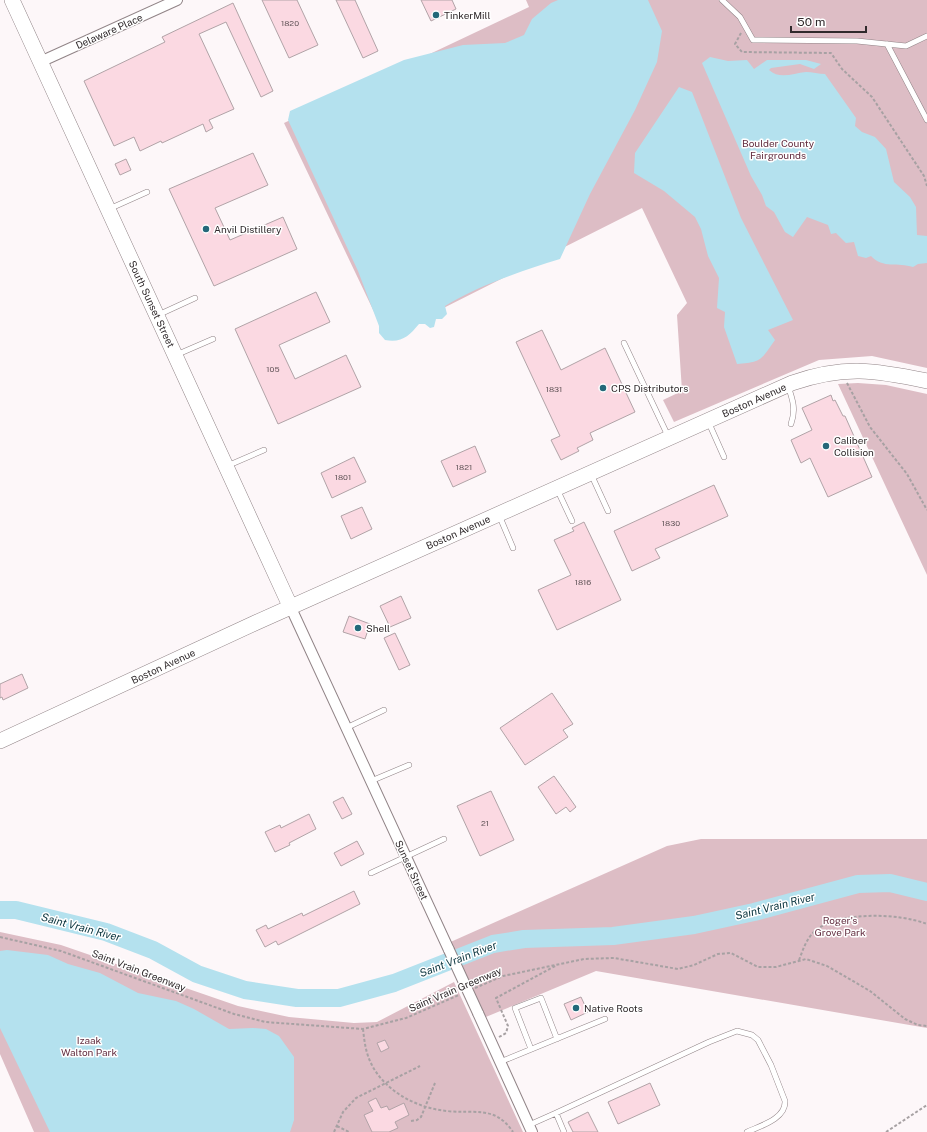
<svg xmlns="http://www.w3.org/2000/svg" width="927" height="1132" viewBox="0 0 927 1132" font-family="'Public Sans',sans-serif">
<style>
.green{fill:#ddbdc5}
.water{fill:#b4e1ee}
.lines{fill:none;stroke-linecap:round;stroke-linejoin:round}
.river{stroke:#b4e1ee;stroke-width:18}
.building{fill:#fbd9e2;stroke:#b1a3a7}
.lane-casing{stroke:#918487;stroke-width:6}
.street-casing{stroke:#918487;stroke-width:12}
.secondary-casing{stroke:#918487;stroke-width:16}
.path{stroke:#a7a1a3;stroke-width:2;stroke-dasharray:3 2;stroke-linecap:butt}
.lane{stroke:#fff;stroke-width:5}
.street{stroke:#fff;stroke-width:10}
.secondary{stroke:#fff;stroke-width:15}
.street-bridge-casing{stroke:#918487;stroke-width:12;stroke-linecap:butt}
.street-bridge{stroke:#fff;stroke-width:10}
.poi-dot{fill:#246879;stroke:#fff;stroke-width:1.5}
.labels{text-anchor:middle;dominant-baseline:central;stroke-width:3;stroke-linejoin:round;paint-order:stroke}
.number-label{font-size:8px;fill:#63565a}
.poi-label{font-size:10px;fill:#302a2c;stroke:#fff;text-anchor:start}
.street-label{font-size:10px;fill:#302a2c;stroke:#fff}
.park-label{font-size:10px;fill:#632e40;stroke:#fff}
.water-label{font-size:11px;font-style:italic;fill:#0a343e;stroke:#fff}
</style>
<rect width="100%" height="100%" fill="#fdf7f9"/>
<!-- green -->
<path class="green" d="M526 0H927V368L872 356 819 360 674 422 663 400 682 391 677 315 687 303 642 208 386 337 284 123 529 7Z
M858 383 886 385 927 394V575L838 384Z
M701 839H927V1028L596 971 481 1019 446 944 667 846Z
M0 932 61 945 238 1006 289 1017 354 1023 377 1022 454 982 523 1132H34L0 1054Z"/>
<!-- water -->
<path class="water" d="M558 0H648L662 31 657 62 635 110 590 194 560 259C524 270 477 286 445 306L447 314 442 319H436L434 327 430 328 425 324H419C409 336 402 343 385 340L379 333V326L358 271 288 120 290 111 404 60 463 45 505 43 524 35 532 19 551 3Z
M710 57 728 61 747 60 754 69 767 60H806L821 64 814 69 800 64 771 68 769 70C780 80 793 73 806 72 812 72 819 74 825 74L856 118 855 126 862 132 875 137 886 149 894 182 910 197 916 207 917 235 927 236V263L918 264 913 267C898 262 883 269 871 256L866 258 858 256 854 242 846 243 836 233 831 234 828 225 807 217 793 237 785 232 774 212 766 206 762 195 751 176 702 63Z
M679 87 692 92 741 218 793 320 768 330 775 340C761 360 762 362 737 364L724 327 725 312 717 308 719 278 708 256 701 229 695 217 664 191 634 173 635 153Z
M7 950 48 955 68 964 100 973 138 993 176 1001 194 1009 229 1029 253 1028 266 1029 279 1036 294 1057V1120L290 1132H50L0 1028V951Z"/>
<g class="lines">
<!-- river -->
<path class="river" d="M0 910H16L106 932 153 950 197 974 245 990 297 998H339L394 983 493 944 524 939 613 936 694 925 754 912 858 884 890 883 927 892"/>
</g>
<!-- building -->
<path class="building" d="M262 0H297L318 45 289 58Z
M336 0H355L378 51 363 58Z
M421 0H452L456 9 431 21Z
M233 3 273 91 261 97 226 22 199 34 234 109 209 120 213 128 206 132 203 124 162 143 161 141 140 151 134 137 114 146 84 81 165 42 162 37Z
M253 153 268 185 215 208 230 240 283 217 297 249 214 286 169 189Z
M126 159 131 170 120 175 115 164Z
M316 292 330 322 279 345 295 379 346 355 361 387 278 424 235 329Z
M542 330 561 370 605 348 635 412 590 433 593 440 577 448 579 451 561 460 551 440 560 436 516 342Z
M831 395 833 401 835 400 843 416H845L872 477 828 497 810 458 801 463 791 440 812 430 802 408Z
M475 446 486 472 453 487 441 461Z
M354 457 366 482 332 498 321 473Z
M714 485 728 516 655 549 660 558 632 571 614 531Z
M362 507 372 529 351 539 341 516Z
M584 522 621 600 557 630 538 590 571 575 554 540 574 531 572 528Z
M401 596 411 618 390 627 380 606Z
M349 616 370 624 365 639 343 632Z
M395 633 410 665 399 670 384 638Z
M22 674 28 688 3 700 2 697 0 698V684Z
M552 693 573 724 563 730 568 737 525 765 500 728Z
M554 776 576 807 570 812 566 807 556 814 538 787Z
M491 791 514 840 480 856 457 806Z
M343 797 352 814 342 819 333 802Z
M309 814 316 829 289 843 290 845 275 852 265 832 280 825 281 828Z
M357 841 364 854 341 866 334 853Z
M354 891 360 904 278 945 276 941 265 947 256 930 266 925 268 929 302 913 303 916Z
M581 997 588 1012 571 1020 564 1004Z
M385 1040 389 1048 381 1052 377 1043Z
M650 1083 660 1105 618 1124 608 1102Z
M376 1098 381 1108 387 1106 389 1110 404 1103 409 1115 395 1122 398 1128 389 1132H372L364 1115 373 1111 368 1102Z
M588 1112 598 1132H573L568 1122Z"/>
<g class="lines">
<!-- lane casing -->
<g class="lane-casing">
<path id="lane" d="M722 0 740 17 753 40 857 41 906 46 927 36
M887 44 927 120
M109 209 147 192
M158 315 195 298
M624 343 668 436
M176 355 213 339
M788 386C793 400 796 410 791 424
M708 421 724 457
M227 466 264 450
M591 474 608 511
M557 489 572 521
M499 515 513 548
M346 728 384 710
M371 781 409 765
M371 873 444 839
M531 1049 515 1008 541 998 557 1039
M500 1062 605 1019
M556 1113 709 1042 737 1031 752 1035 758 1040 771 1065 785 1101C786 1119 760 1126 747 1132
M529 1125 556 1113 564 1132"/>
</g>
<!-- street casing -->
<g class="street-casing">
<path id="street" d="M40 62 177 0
M291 608 449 950
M478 1013 532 1132"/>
</g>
<!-- secondary casing -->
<g class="secondary-casing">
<path id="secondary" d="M12 0 291 608
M0 741 255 623 792 383C845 365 875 370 927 381"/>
</g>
<!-- path -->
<path class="path" d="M741 33 735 44 742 52 831 53 842 69 872 97 924 176 927 186
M847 383 870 427 907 474 927 510
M0 937 61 951 234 1014 265 1022 363 1029 406 1018 459 995
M799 960C803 950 806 939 815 931 838 911 899 913 927 924
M475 988 503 976 584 959 614 958 678 969 694 965 718 954 731 953 758 967H776L806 959 827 966 870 991 905 1019 918 1025 927 1026
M363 1029C364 1038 365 1047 368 1056 379 1088 414 1108 447 1111 474 1114 495 1105 513 1132
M499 1037 506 1033 508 1026 496 998 557 965
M411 1121 417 1120 421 1117 435 1083
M337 1126 349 1132
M334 1132 343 1112 356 1098 420 1066
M886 1132 927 1105"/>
<!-- lane -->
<use href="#lane" class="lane"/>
<!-- street -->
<use href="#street" class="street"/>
<!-- secondary -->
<use href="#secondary" class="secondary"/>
<!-- street-bridge casing -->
<g class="street-bridge-casing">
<path id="street-bridge" d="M449 950 478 1013"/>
</g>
<!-- street-bridge -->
<use href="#street-bridge" class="street-bridge"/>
</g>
<!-- markers -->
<g class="poi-dot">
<circle cx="436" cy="15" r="4"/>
<circle cx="206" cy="229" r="4"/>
<circle cx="603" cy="388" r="4"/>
<circle cx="826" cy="446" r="4"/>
<circle cx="358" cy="628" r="4"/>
<circle cx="576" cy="1008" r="4"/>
</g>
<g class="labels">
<!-- number labels -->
<g class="number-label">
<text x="290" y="23">1820</text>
<text x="273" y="369">105</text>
<text x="554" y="389">1831</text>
<text x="464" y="467">1821</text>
<text x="343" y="477">1801</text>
<text x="671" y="523">1830</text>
<text x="583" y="582">1816</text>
<text x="485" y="823">21</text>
</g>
<!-- poi labels -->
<g class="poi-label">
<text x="444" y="15">TinkerMill</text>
<text x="214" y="229">Anvil Distillery</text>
<text x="611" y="388">CPS Distributors</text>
<text x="834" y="440">Caliber<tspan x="834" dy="12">Collision</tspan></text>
<text x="366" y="628">Shell</text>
<text x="584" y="1008">Native Roots</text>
</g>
<!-- street labels -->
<g class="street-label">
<text transform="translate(109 31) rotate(-24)">Delaware Place</text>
<text transform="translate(152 304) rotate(65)">South Sunset Street</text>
<text transform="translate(754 400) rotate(-24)">Boston Avenue</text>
<text transform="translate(458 532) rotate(-24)">Boston Avenue</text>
<text transform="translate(163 666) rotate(-25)">Boston Avenue</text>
<text transform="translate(412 870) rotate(65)">Sunset Street</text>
<text transform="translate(139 970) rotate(21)">Saint Vrain Greenway</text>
<text transform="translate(455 989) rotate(-23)">Saint Vrain Greenway</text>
</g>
<!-- park labels -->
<g class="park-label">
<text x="778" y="143">Boulder County<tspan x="778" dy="12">Fairgrounds</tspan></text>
<text x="840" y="920">Roger's<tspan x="840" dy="12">Grove Park</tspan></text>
<text x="89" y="1040">Izaak<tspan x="89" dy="12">Walton Park</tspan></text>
</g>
<!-- water labels -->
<g class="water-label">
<text transform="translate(775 906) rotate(-14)">Saint Vrain River</text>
<text transform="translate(81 927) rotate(15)">Saint Vrain River</text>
<text transform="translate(458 959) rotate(-21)">Saint Vrain River</text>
</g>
</g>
<!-- scale -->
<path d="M791 26v6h75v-6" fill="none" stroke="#302a2c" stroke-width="2"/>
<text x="797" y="26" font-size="12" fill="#302a2c" stroke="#ffffff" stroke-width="3" paint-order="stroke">50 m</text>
</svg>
